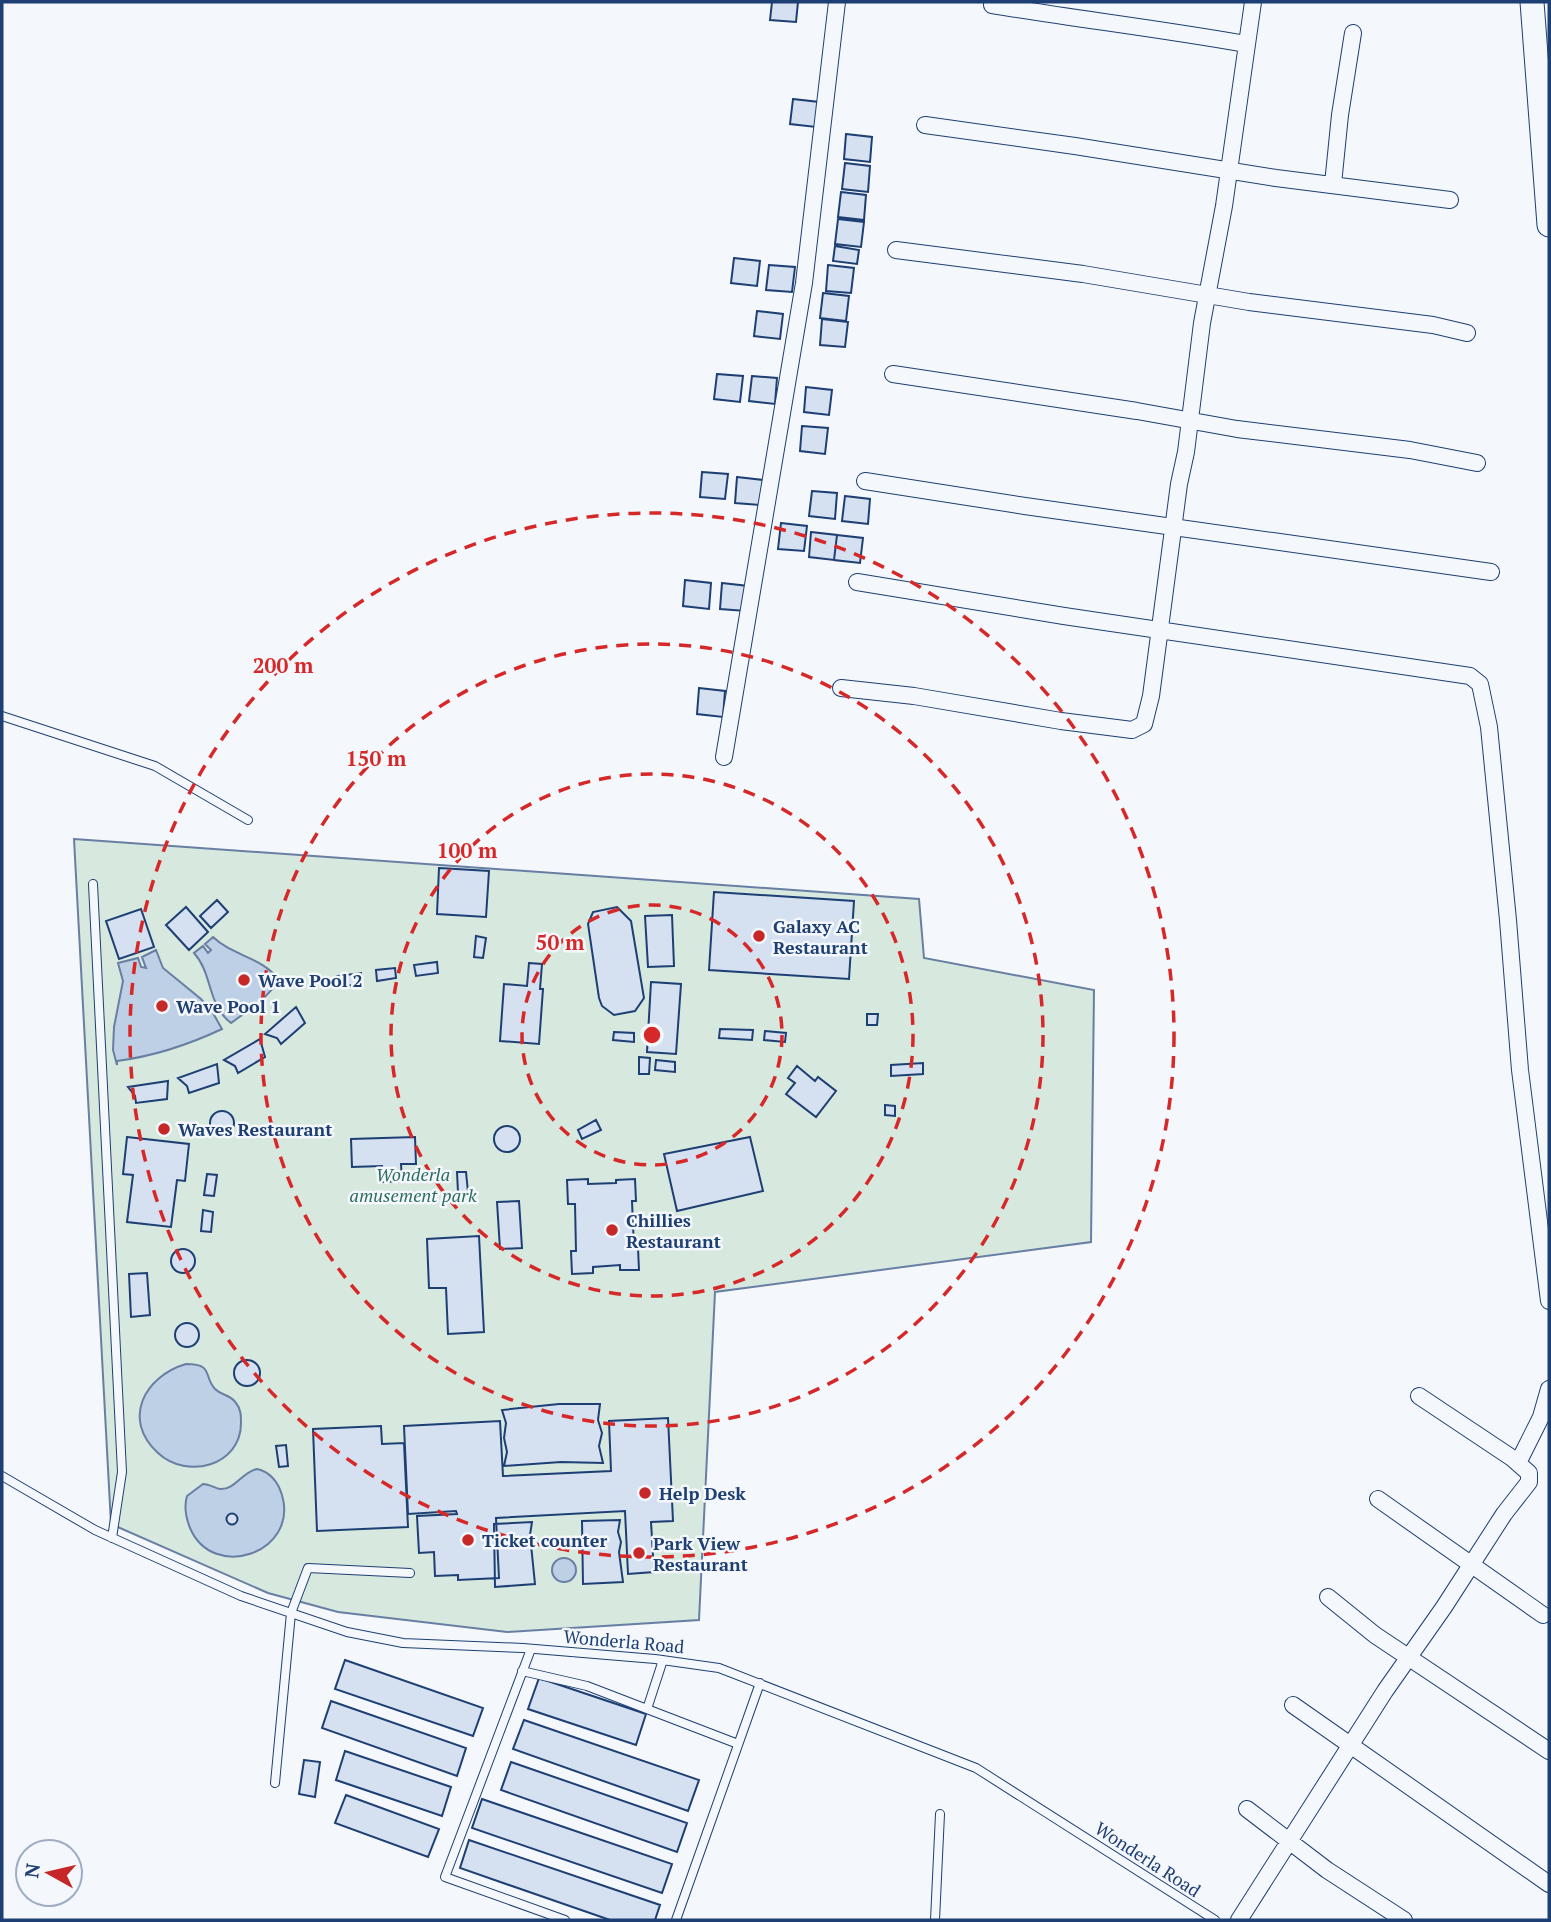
<svg xmlns="http://www.w3.org/2000/svg" width="1551" height="1922" viewBox="0 0 1551 1922" font-family="'PT Serif',serif">
<style>
.green{fill:#d7e8df;stroke:#687fa3;stroke-width:2}
.water{fill:#bed0e5;stroke:#687fa3;stroke-width:2}
.building{fill:#d5e0f0;stroke:#1d3f73;stroke-width:2}
.lines{fill:none;stroke-linecap:round;stroke-linejoin:round}
.lane-casing{stroke:#1d3f73;stroke-width:10}
.street-casing{stroke:#1d3f73;stroke-width:18}
.secondary-casing{stroke:#1d3f73;stroke-width:25}
.lane{stroke:#f4f7fb;stroke-width:8}
.street{stroke:#f4f7fb;stroke-width:16}
.secondary{stroke:#f4f7fb;stroke-width:23}
.ring{fill:none;stroke:#d62828;stroke-width:3.5;stroke-dasharray:12 9}
.poi-dot{fill:#c62828;stroke:#f4f7fb;stroke-width:2.5}
.labels{text-anchor:middle;dominant-baseline:central;stroke-width:5;stroke-linejoin:round;paint-order:stroke}
.poi-label{font-size:18px;font-weight:bold;fill:#1d3f73;stroke:#f4f7fb;text-anchor:start}
.park-label{font-size:18px;font-style:italic;fill:#2c6c60;stroke:#f4f7fb}
.street-label{font-size:18px;fill:#1d3f73;stroke:#f4f7fb}
.centre{fill:#d62828;stroke:#f4f7fb;stroke-width:3.5}
.ring-label{font-size:21px;text-anchor:middle;font-weight:bold;fill:#d62828;stroke:#f4f7fb;stroke-width:5;stroke-linejoin:round;paint-order:stroke}
</style>
<rect width="100%" height="100%" fill="#f4f7fb"/>
<!-- green -->
<path class="green" d="M74 839 919 899 924 958 1094 990 1091 1242 715 1292 699 1620 507 1632 338 1612 268 1593 111 1524Z"/>
<!-- water -->
<path class="water" d="M213 937C234 957 261 956 280 981L260 1002 231 1023C207 1005 213 974 194 953L203 946 208 953 211 950 205 944Z
M156 950 163 968 201 999 213 1013 222 1029C188 1045 155 1056 117 1061V1065L113 1050 114 1027 123 981 118 963 138 958 141 967 146 968 142 957Z
M186 1364C214 1364 203 1376 215 1389 222 1396 230 1394 236 1403 241 1409 241 1416 241 1423 241 1466 187 1480 158 1453 121 1419 145 1376 186 1364Z
M257 1469C270 1472 278 1482 282 1495 299 1553 213 1582 190 1528 186 1518 184 1506 187 1496L203 1484C209 1484 215 1488 220 1489 235 1490 242 1472 257 1469Z
M552 1570a12 12 0 1 1 24 0a12 12 0 1 1-24 0Z"/>
<!-- building -->
<path class="building" d="M772 2H798L796 22 770 20Z
M793 99 819 102 816 127 790 124Z
M846 134 872 137 870 162 844 159Z
M845 163 870 166 868 192 842 189Z
M841 192 866 195 864 220 838 217Z
M838 219 864 222 861 247 835 244Z
M835 246 859 250 857 264 833 261Z
M734 258 760 261 757 286 731 283Z
M769 265 795 267 792 292 766 290Z
M828 265 854 268 851 293 826 291Z
M823 293 849 296 846 321 820 318Z
M757 311 783 314 780 339 754 336Z
M822 319 848 322 845 347 820 345Z
M717 374 743 376 740 402 714 399Z
M752 376 777 378 775 404 749 401Z
M806 387 832 390 829 415 804 412Z
M802 426 828 428 825 454 800 451Z
M702 472 728 474 725 499 700 497Z
M737 477 763 480 760 505 735 503Z
M812 491 837 493 835 519 809 516Z
M845 496 870 499 868 524 842 521Z
M781 523 807 526 804 551 778 549Z
M811 532 837 535 834 560 809 557Z
M837 535 863 538 860 563 834 560Z
M685 580 711 583 709 609 683 606Z
M722 583 748 586 746 611 720 609Z
M699 688 725 691 723 717 697 714Z
M439 868 489 871 486 917 437 914Z
M714 892 854 901 849 979 709 970Z
M217 900 228 912 211 928 200 916Z
M186 907 208 932 189 950 166 925Z
M617 907 631 921 644 998 635 1011 614 1015 602 1006 599 998 588 924 593 912Z
M141 909 154 947 119 959 106 921Z
M672 915 674 966 648 967 645 916Z
M476 936 486 938 483 958 474 957Z
M437 962 438 973 416 976 414 965Z
M529 963 542 964 540 989H543L539 1044 500 1041 504 984 527 986Z
M395 968 396 978 377 981 376 970Z
M361 973 362 984 339 987 337 976Z
M651 982 681 984 676 1054 647 1052Z
M296 1007 305 1023 281 1044 277 1038 265 1034Z
M867 1014H878L877 1025H867Z
M720 1029 753 1030 752 1040 719 1038Z
M765 1031 786 1033 785 1042 764 1040Z
M614 1032 634 1033V1042L613 1040Z
M260 1039 265 1057 238 1073 235 1066 224 1060Z
M639 1057 650 1058 649 1074H639Z
M656 1060 675 1062V1072L655 1070Z
M923 1063V1074L891 1076V1065Z
M217 1064 219 1083 189 1093 187 1086 178 1078Z
M797 1066 815 1081 818 1077 836 1091 816 1117 786 1094 795 1083 788 1078Z
M168 1081 167 1099 136 1103 135 1096 128 1087Z
M885 1105 895 1106V1116L885 1115Z
M210 1123a12 12 0 1 1 24 0a12 12 0 1 1-24 0Z
M596 1120 601 1130 582 1139 578 1130Z
M494 1139a13 13 0 1 1 26 0a13 13 0 1 1-26 0Z
M127 1137 189 1144 185 1181 177 1180 171 1227 127 1222 133 1175 123 1174Z
M415 1137 416 1164H401L402 1181 383 1182 382 1166 352 1167 351 1139Z
M750 1137 763 1191 677 1211 664 1154Z
M457 1172H466L468 1192H458Z
M207 1174 217 1175 214 1196 204 1195Z
M588 1179V1184L616 1183V1180L635 1179 636 1201H632L634 1248H638L639 1270H620V1265L593 1267V1273L572 1274 571 1251H576L575 1204H568L567 1180Z
M519 1201 522 1248 500 1249 497 1202Z
M203 1210 213 1212 211 1232 201 1231Z
M479 1236 484 1332 448 1334 446 1288H429L427 1239Z
M171 1261a12 12 0 1 1 24 0a12 12 0 1 1-24 0Z
M147 1273 150 1315 131 1317 129 1274Z
M175 1335a12 12 0 1 1 24 0a12 12 0 1 1-24 0Z
M234 1373a13 13 0 1 1 26 0a13 13 0 1 1-26 0Z
M559 1404H600L598 1420 602 1433 599 1446 603 1463 561 1462 504 1466 507 1452 504 1438 506 1423 502 1410Z
M668 1418 673 1521 651 1522 654 1572 628 1574 625 1511 496 1518 499 1578 458 1580V1575L435 1576 434 1552 419 1553 417 1516 457 1514 456 1511 408 1514 404 1426 500 1421 503 1476 611 1471 609 1421Z
M381 1426 382 1444 404 1443 408 1527 317 1531 313 1429Z
M286 1445 288 1466 279 1467 276 1446Z
M226.5 1519a5.5 5.5 0 1 1 11 0a5.5 5.5 0 1 1-11 0Z
M620 1520 618 1532 621 1542 619 1552 623 1582 583 1584 582 1521Z
M532 1522 530 1535 535 1584 495 1587 494 1524Z
M345 1660 483 1708 473 1736 335 1689Z
M539 1678 646 1714 636 1745 528 1709Z
M331 1701 466 1748 457 1776 322 1728Z
M524 1720 699 1780 688 1811 513 1749Z
M345 1751 451 1787 442 1816 336 1780Z
M304 1760 320 1762 315 1797 299 1794Z
M511 1762 687 1823 677 1852 501 1790Z
M346 1795 439 1829 428 1857 335 1823Z
M482 1799 672 1864 662 1893 472 1828Z
M469 1840 660 1905 655 1920H610L460 1868Z"/>
<g class="lines">
<!-- lane casing -->
<g class="lane-casing">
<path id="lane" d="M2 716 155 766 248 820
M93 884 122 1472 112 1538
M2 1476 95 1530 241 1596 347 1632 403 1643 523 1648 655 1659 719 1668 976 1768 1215 1920
M531 1649 445 1877 565 1920
M522 1671 587 1686 738 1744
M647 1709 663 1660
M275 1783 291 1613 308 1568 410 1573
M676 1920 760 1683
M935 1920 940 1814"/>
</g>
<!-- street casing -->
<g class="street-casing">
<path id="street" d="M992 5C1077 19 1162 29 1246 44
M925 125 1075 146 1276 178 1450 200
M1333 184 1340 115 1353 33
M896 250 1083 274 1249 302 1433 325 1467 333
M893 374 1137 411 1237 429 1410 450 1477 463
M865 481 1025 506 1491 572
M857 582 1064 616 1470 676 1480 684 1489 727 1508 920 1520 1070 1549 1301
M841 688 914 696 1061 721 1132 730 1144 724 1151 696 1179 484 1186 452 1202 323 1224 206 1253 2
M724 757 804 283 837 2
M1518 1463 1541 1417 1549 1389
M1378 1499 1543 1615
M1328 1597 1375 1635 1549 1751
M1293 1705 1549 1884
M1247 1809 1327 1870 1404 1920
M1239 1920 1385 1691 1444 1607 1504 1514 1529 1482V1473L1512 1458 1419 1396"/>
</g>
<!-- secondary casing -->
<g class="secondary-casing">
<path id="secondary" d="M1532 2 1549 225"/>
</g>
<!-- lane -->
<use href="#lane" class="lane"/>
<!-- street -->
<use href="#street" class="street"/>
<!-- secondary -->
<use href="#secondary" class="secondary"/>
</g>
<!-- distance rings -->
<g class="ring">
<circle cx="652" cy="1035" r="130"/>
<circle cx="652" cy="1035" r="261"/>
<circle cx="652" cy="1035" r="391"/>
<circle cx="652" cy="1035" r="522"/>
</g>
<!-- markers -->
<g class="poi-dot">
<circle cx="759" cy="936" r="7"/>
<circle cx="244" cy="980" r="7"/>
<circle cx="162" cy="1006" r="7"/>
<circle cx="164" cy="1129" r="7"/>
<circle cx="612" cy="1230" r="7"/>
<circle cx="645" cy="1493" r="7"/>
<circle cx="468" cy="1540" r="7"/>
<circle cx="639" cy="1553" r="7"/>
</g>
<g class="labels">
<!-- poi labels -->
<g class="poi-label">
<text x="773" y="926">Galaxy AC<tspan x="773" dy="21">Restaurant</tspan></text>
<text x="258" y="980">Wave Pool 2</text>
<text x="176" y="1006">Wave Pool 1</text>
<text x="178" y="1129">Waves Restaurant</text>
<text x="626" y="1220">Chillies<tspan x="626" dy="21">Restaurant</tspan></text>
<text x="659" y="1493">Help Desk</text>
<text x="482" y="1540">Ticket counter</text>
<text x="653" y="1543">Park View<tspan x="653" dy="21">Restaurant</tspan></text>
</g>
<!-- park labels -->
<g class="park-label">
<text x="413" y="1174">Wonderla<tspan x="413" dy="21">amusement park</tspan></text>
</g>
<!-- street labels -->
<g class="street-label">
<text transform="translate(624 1641) rotate(5)">Wonderla Road</text>
<text transform="translate(1148 1859) rotate(33)">Wonderla Road</text>
</g>
</g>
<circle cx="652" cy="1035" r="10" class="centre"/>
<g class="ring-label">
<text x="283" y="673">200 m</text>
<text x="376" y="766">150 m</text>
<text x="467" y="858">100 m</text>
<text x="560" y="950">50 m</text>
</g>
<!-- border -->
<rect width="1551" height="1922" fill="none" stroke="#1d3f73" stroke-width="7"/>
<!-- north arrow -->
<g transform="translate(49 1873) rotate(278)"><circle r="33" fill="#f4f7fb" stroke="#9eadc5" stroke-width="2"/>
<path d="M0-5L12 26L0 18L-12 26Z" fill="#c62828"/>
<text y="-10" font-size="19" font-weight="bold" text-anchor="middle" fill="#1d3f73">N</text>
</g>
</svg>
